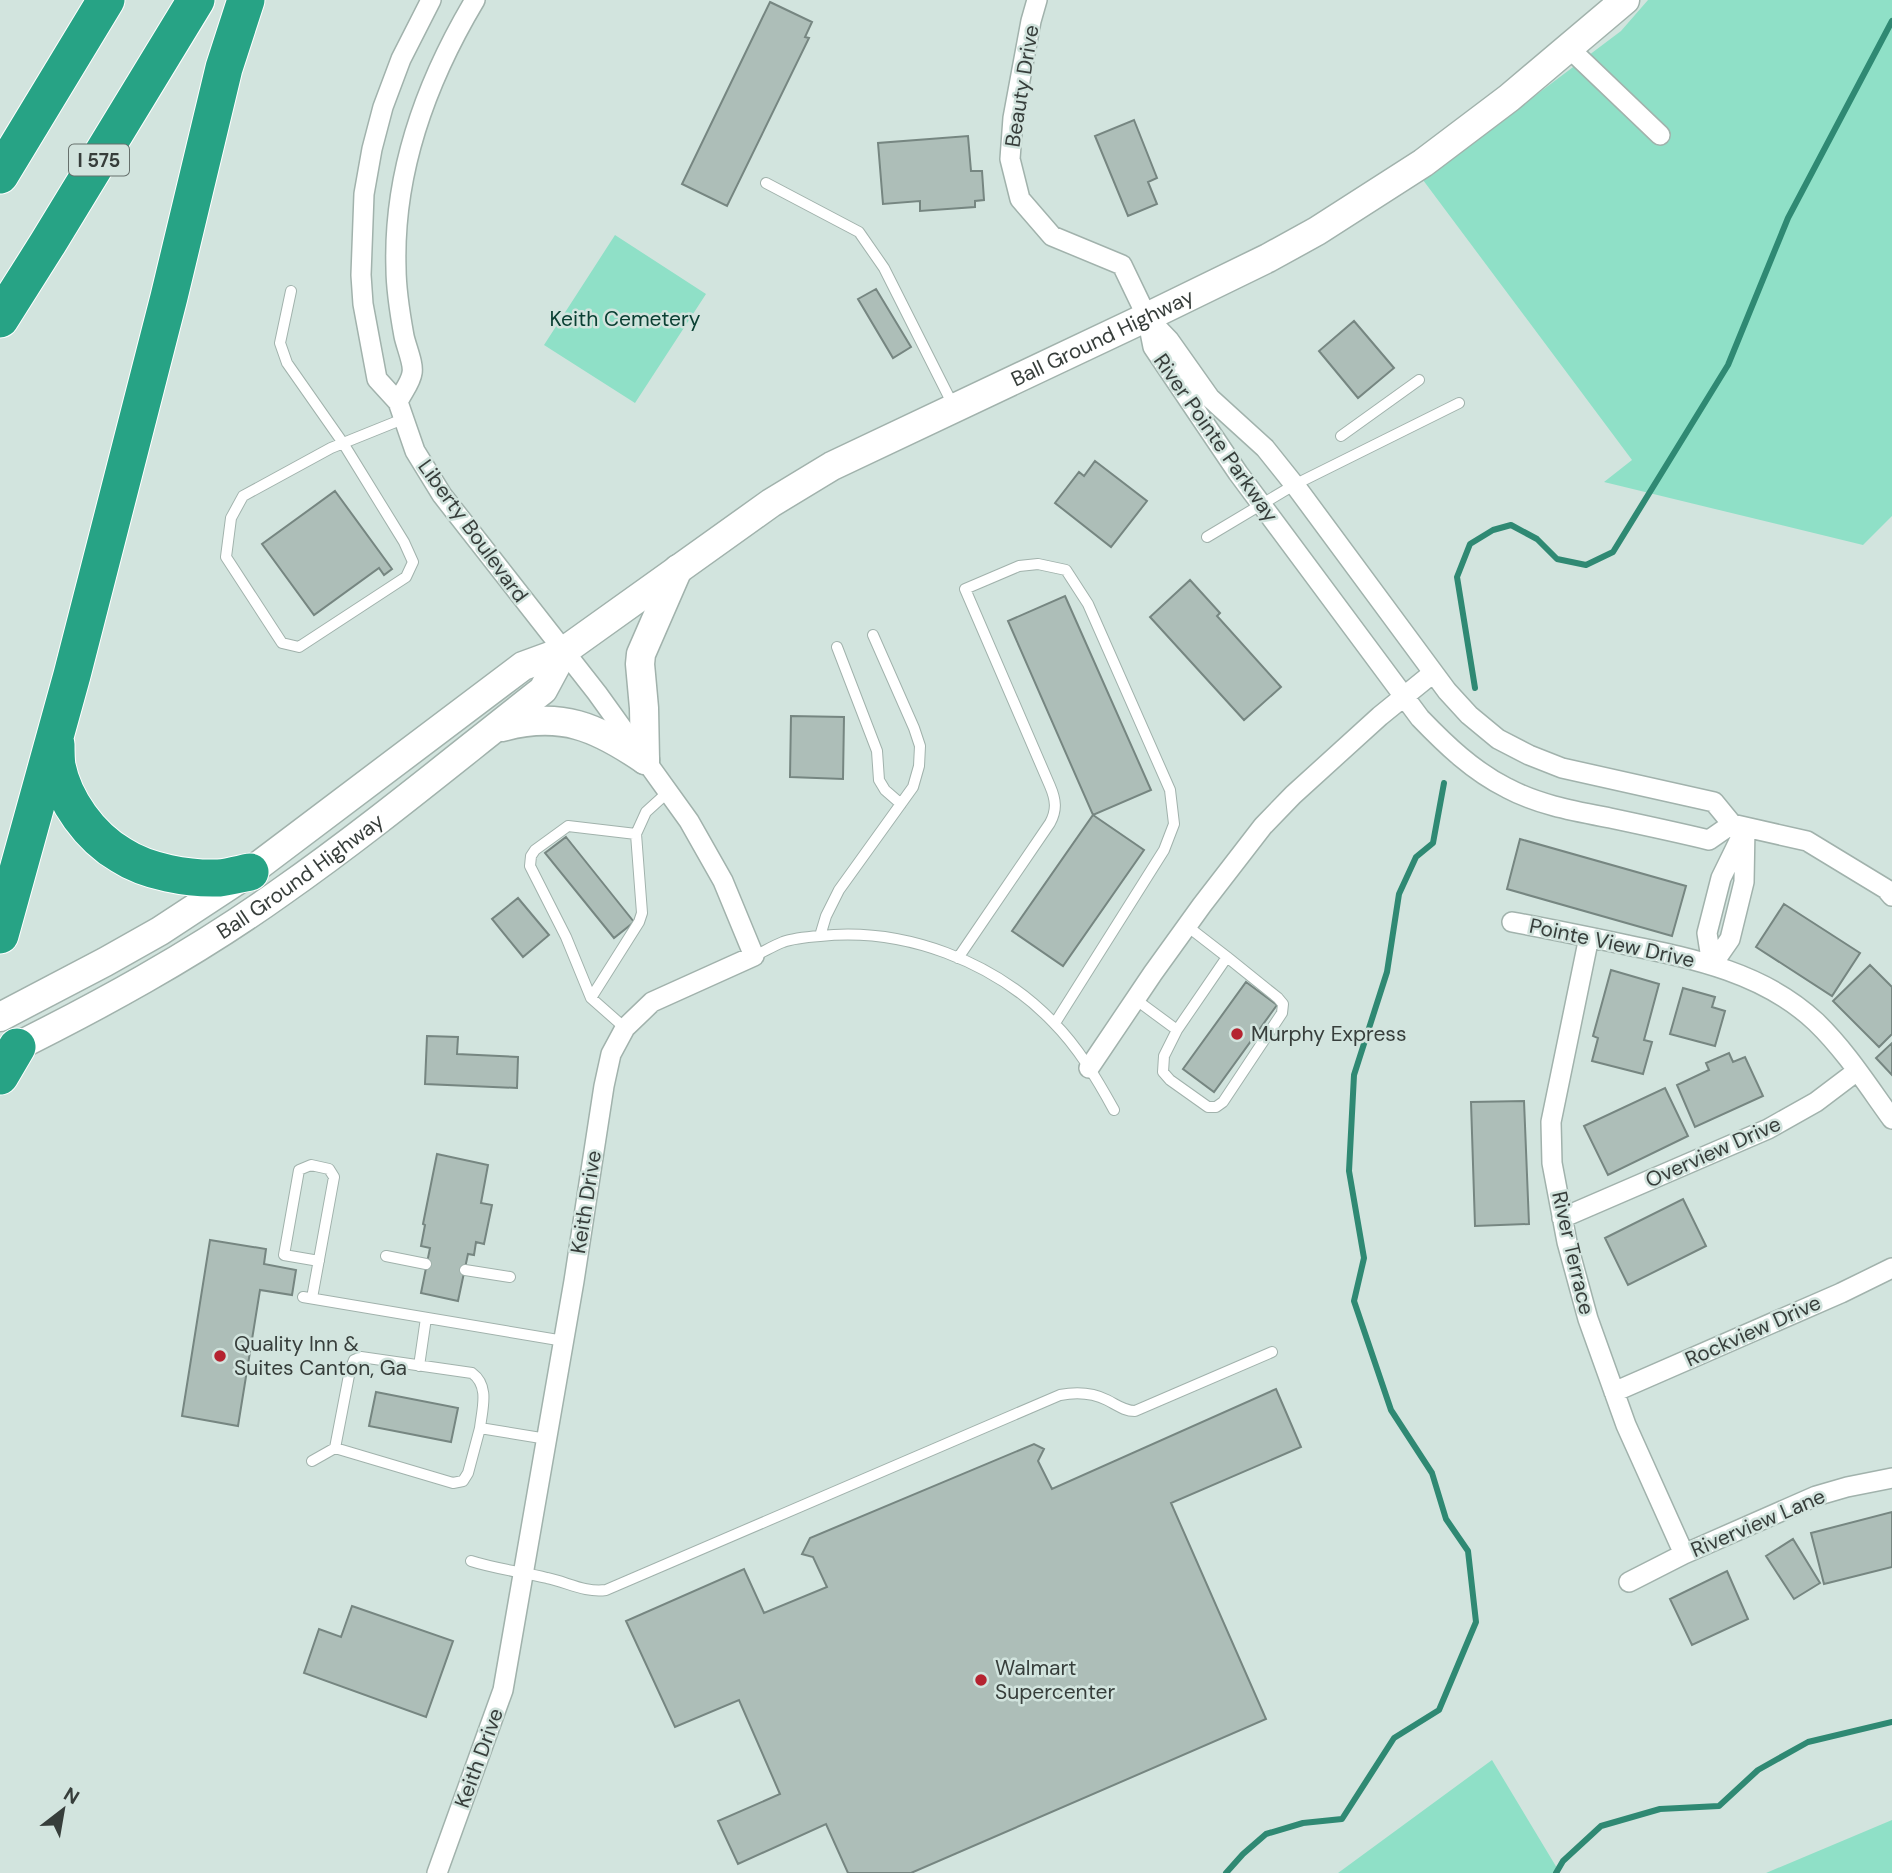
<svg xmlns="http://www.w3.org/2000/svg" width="1892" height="1873" viewBox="0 0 1892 1873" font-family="'DM Sans',sans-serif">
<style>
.green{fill:#8fe0c7}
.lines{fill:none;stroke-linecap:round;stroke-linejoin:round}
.stream{stroke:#2f8973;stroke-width:6}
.building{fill:#adbeb8;stroke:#768681;stroke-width:2}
.lane-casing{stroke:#a1b2ac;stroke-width:12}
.street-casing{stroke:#a1b2ac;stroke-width:22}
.secondary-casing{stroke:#a1b2ac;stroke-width:31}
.highway-casing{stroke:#fff;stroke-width:39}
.lane{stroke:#fff;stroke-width:10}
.street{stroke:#fff;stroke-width:19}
.secondary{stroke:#fff;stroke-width:28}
.highway{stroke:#27a385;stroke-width:37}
.poi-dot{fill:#b52330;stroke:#d2e4de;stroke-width:2.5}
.labels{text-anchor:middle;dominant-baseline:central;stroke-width:5;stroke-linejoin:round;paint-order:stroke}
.shield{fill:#d2e4de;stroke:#66706c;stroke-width:2}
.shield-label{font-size:19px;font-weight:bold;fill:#373e3b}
.street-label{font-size:21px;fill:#373e3b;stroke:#d2e4de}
.park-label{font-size:21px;fill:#0a4033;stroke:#d2e4de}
.poi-label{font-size:21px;fill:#373e3b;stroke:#d2e4de;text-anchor:start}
</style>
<rect width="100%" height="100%" fill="#d2e4de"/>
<!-- green -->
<path class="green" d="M1648 0H1892V516L1863 545 1604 482 1632 460 1423 180 1621 31Z
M615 235 706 294 635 403 544 345Z
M1492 1760 1560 1873H1338Z
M1892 1820V1873H1766Z"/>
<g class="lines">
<!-- stream -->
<path class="stream" d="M1475 688 1457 577 1470 544 1493 530 1511 525 1537 539 1557 559 1586 565 1613 552 1728 365 1788 218 1892 21
M1226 1873 1243 1854 1266 1834 1303 1823 1342 1819 1394 1738 1439 1710 1476 1622 1468 1551 1446 1519 1432 1473 1391 1410 1354 1301 1364 1258 1349 1171 1354 1075 1387 972 1399 894 1416 857 1433 843 1444 783
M1556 1873 1563 1861 1601 1826 1660 1809 1719 1806 1758 1770 1808 1742 1892 1722"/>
</g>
<!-- building -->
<path class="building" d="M770 2 812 22 805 37 809 38 727 206 682 184Z
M1134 120 1157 178 1148 182 1157 204 1128 216 1095 136Z
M968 136 971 171H982L984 200 975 201V207L920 211V201L883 204 878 143Z
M876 289 911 347 893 358 858 299Z
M1354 321 1394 368 1358 398 1319 351Z
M1095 461 1147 501 1111 547 1055 503 1079 472 1084 476Z
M335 491 392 569 384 575 379 568 314 615 262 544Z
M1190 580 1220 613 1217 616 1281 687 1244 720 1150 617Z
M1065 596 1151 790 1093 815 1008 621Z
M791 716 844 717 843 779 790 777Z
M1093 815 1144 850 1063 966 1012 931Z
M566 837 634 922 614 938 545 853Z
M1520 839 1686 886 1672 936 1507 889Z
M518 898 549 935 523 957 492 919Z
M1784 904 1860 953 1832 996 1756 947Z
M1870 965 1892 987V1034L1879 1047 1833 1001Z
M1611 970 1659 984 1644 1040 1652 1042 1643 1074 1592 1061 1598 1038 1593 1036Z
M1246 982 1277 1005 1214 1092 1183 1069Z
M1683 988 1715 997 1712 1007 1725 1011 1715 1046 1670 1034Z
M427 1036 458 1037 457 1054 518 1057 517 1088 425 1084Z
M1892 1043V1075L1876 1058Z
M1729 1053 1733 1062 1745 1057 1763 1096 1695 1127 1677 1085 1709 1070 1706 1063Z
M1665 1088 1688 1136 1608 1175 1584 1126Z
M1524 1101 1529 1224 1475 1226 1471 1102Z
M437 1154 488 1165 481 1203 492 1205 484 1244 476 1242 474 1255 468 1254 458 1301 421 1293 430 1248 421 1246 425 1225 423 1224Z
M1683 1199 1706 1246 1628 1285 1605 1238Z
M210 1240 266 1249 264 1264 296 1270 292 1295 260 1290 238 1426 182 1416Z
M1276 1389 1301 1447 1171 1503 1266 1719 911 1873H848L826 1824 738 1864 718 1821 780 1794 739 1700 675 1727 626 1621 744 1569 764 1613 827 1587 813 1557 802 1554 810 1538 1034 1444 1044 1449 1038 1461 1052 1489Z
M376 1392 458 1408 451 1442 369 1426Z
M1892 1512V1567L1824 1584 1811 1533Z
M1793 1539 1820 1583 1794 1599 1766 1556Z
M1727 1571 1748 1619 1692 1645 1670 1599Z
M352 1606 453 1641 426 1717 304 1673 319 1629 341 1637Z"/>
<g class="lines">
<!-- lane casing -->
<g class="lane-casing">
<path id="lane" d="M766 183 859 232 884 268 954 407
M291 291 280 343 287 363 343 443 404 542 413 562 406 577 299 647 282 643 226 557 231 518 243 496 331 448 403 419
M1341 436 1419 380
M1207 537 1294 485 1459 403
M837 647 877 751 879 780 885 790 901 804
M820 936 826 916 839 890 913 787 919 766 920 746 914 728 873 635
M754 956C763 952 773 946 783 942 794 938 807 937 820 936 904 927 994 961 1053 1022 1078 1047 1097 1079 1114 1110
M958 958 1050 823C1057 810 1056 800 1050 786L965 589 1019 566 1038 564 1066 570 1088 604 1170 790 1174 824 1164 850 1055 1023
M591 998 639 922 642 913 636 834
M1135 999 1177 1030 1227 957 1187 926
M625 1028 591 998 566 937 530 866 531 856 535 850 568 826 636 834 646 812 668 792
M1177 1030 1164 1056 1163 1072 1170 1080 1208 1107H1216L1223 1102 1282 1013 1283 1004 1278 998 1227 957
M386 1256 426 1264
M465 1270 510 1277
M303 1297 564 1341
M312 1298 334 1177 329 1169 311 1165 299 1170 284 1255 319 1261
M419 1366 426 1318
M335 1448 350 1370 354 1360 361 1357 472 1373C490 1386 482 1409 480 1428
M312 1461 335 1448 453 1483 463 1481 468 1473 480 1428 547 1439
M471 1561C496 1569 522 1572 547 1578 567 1582 585 1593 606 1590L1060 1395C1076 1392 1093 1393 1107 1400 1117 1405 1124 1411 1135 1411L1272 1352"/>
</g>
<!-- street casing -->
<g class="street-casing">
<path id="street" d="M431 0 401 59 383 107 372 149 364 194 361 275 363 304 377 379 398 402 415 451 442 495 597 693 689 821 723 881 754 956 652 1002 625 1028 611 1054 604 1086 574 1281 503 1690 437 1873
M1037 0 1031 21 1013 118 1010 159 1020 199 1052 236 1122 265 1147 317 1153 347 1238 473 1420 718C1446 745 1473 771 1507 788 1539 805 1574 811 1610 818 1643 825 1676 832 1709 840L1732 824
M1569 48 1660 135
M1148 318 1169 340 1210 398 1265 448 1297 488 1447 691 1469 715 1498 739 1529 755 1562 768 1714 802 1732 824 1807 841 1886 889 1892 896
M398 402C402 393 411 382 412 373 414 364 406 346 404 336 400 314 396 290 396 268 393 171 426 82 475 0
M1512 922C1550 929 1589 937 1627 945 1695 959 1764 973 1816 1022 1846 1051 1868 1086 1892 1119
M1589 937 1551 1122 1552 1163 1567 1242 1588 1319 1626 1425 1684 1554
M1712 965 1730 939 1744 882 1745 827
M1712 965 1707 933 1721 878 1743 833
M1089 1068 1153 973 1202 905 1263 826 1293 795 1380 716 1433 673
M1562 1218 1768 1129 1816 1102 1857 1071
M1614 1392 1841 1293 1892 1268
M1629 1582 1684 1554 1816 1496 1847 1487 1892 1478"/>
</g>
<!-- secondary casing -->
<g class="secondary-casing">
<g id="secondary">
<path d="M502 727C561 711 597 727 645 760"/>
<path d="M645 760 644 708 640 664 641 654 678 569"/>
<path id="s1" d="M0 1017 105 962 160 931 250 872 523 666 564 651 771 503 832 466 1147 317 1268 258 1317 231 1423 163 1509 98 1625 0"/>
<path id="s2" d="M0 1055C97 1007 193 955 281 892 371 829 456 758 543 690L564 651"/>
</g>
</g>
<!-- highway casing -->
<g class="highway-casing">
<path id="highway" d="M0 175 106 0
M0 319 48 243 196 0
M56 744C56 751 56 759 57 766 64 801 90 837 121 855 147 872 188 879 219 878 229 877 240 874 250 872
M0 935 72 675 169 297 224 68 246 0
M0 1076 17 1047"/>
</g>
<!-- lane -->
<use href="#lane" class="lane"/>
<!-- street -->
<use href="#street" class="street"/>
<!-- secondary -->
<use href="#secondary" class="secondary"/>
<!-- highway -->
<use href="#highway" class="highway"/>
</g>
<!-- markers -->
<g class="poi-dot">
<circle cx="1237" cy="1034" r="7"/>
<circle cx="220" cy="1356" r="7"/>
<circle cx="981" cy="1680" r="7"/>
</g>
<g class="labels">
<!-- shield labels -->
<rect class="shield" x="69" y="144.5" width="60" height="31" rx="5"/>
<g class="shield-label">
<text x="99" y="160">I 575</text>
</g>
<!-- street labels -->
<g class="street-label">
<text transform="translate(1022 86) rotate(-81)">Beauty Drive</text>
<text stroke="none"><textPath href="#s1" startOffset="1300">Ball Ground Highway</textPath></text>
<text transform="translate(1216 438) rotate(55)">River Pointe Parkway</text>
<text transform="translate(473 531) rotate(54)">Liberty Boulevard</text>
<text stroke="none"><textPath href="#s2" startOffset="350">Ball Ground Highway</textPath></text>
<text transform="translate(1612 943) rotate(12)">Pointe View Drive</text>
<text transform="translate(1713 1152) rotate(-24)">Overview Drive</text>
<text transform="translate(586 1202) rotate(-81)">Keith Drive</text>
<text transform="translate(1573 1253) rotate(77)">River Terrace</text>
<text transform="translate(1753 1331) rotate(-24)">Rockview Drive</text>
<text transform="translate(1758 1523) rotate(-23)">Riverview Lane</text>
<text transform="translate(479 1758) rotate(-70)">Keith Drive</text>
</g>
<!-- park labels -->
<g class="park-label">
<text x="625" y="319">Keith Cemetery</text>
</g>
<!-- poi labels -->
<g class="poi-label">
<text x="1251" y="1034">Murphy Express</text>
<text x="234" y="1344">Quality Inn &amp;<tspan x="234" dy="24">Suites Canton, Ga</tspan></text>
<text x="995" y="1668">Walmart<tspan x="995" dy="24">Supercenter</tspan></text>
</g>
</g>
<!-- north arrow -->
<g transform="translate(63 1810) rotate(31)" stroke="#d2e4de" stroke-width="5" paint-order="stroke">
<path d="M0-5L12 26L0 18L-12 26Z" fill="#373e3b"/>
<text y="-10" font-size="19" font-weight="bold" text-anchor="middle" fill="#373e3b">N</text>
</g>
</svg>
